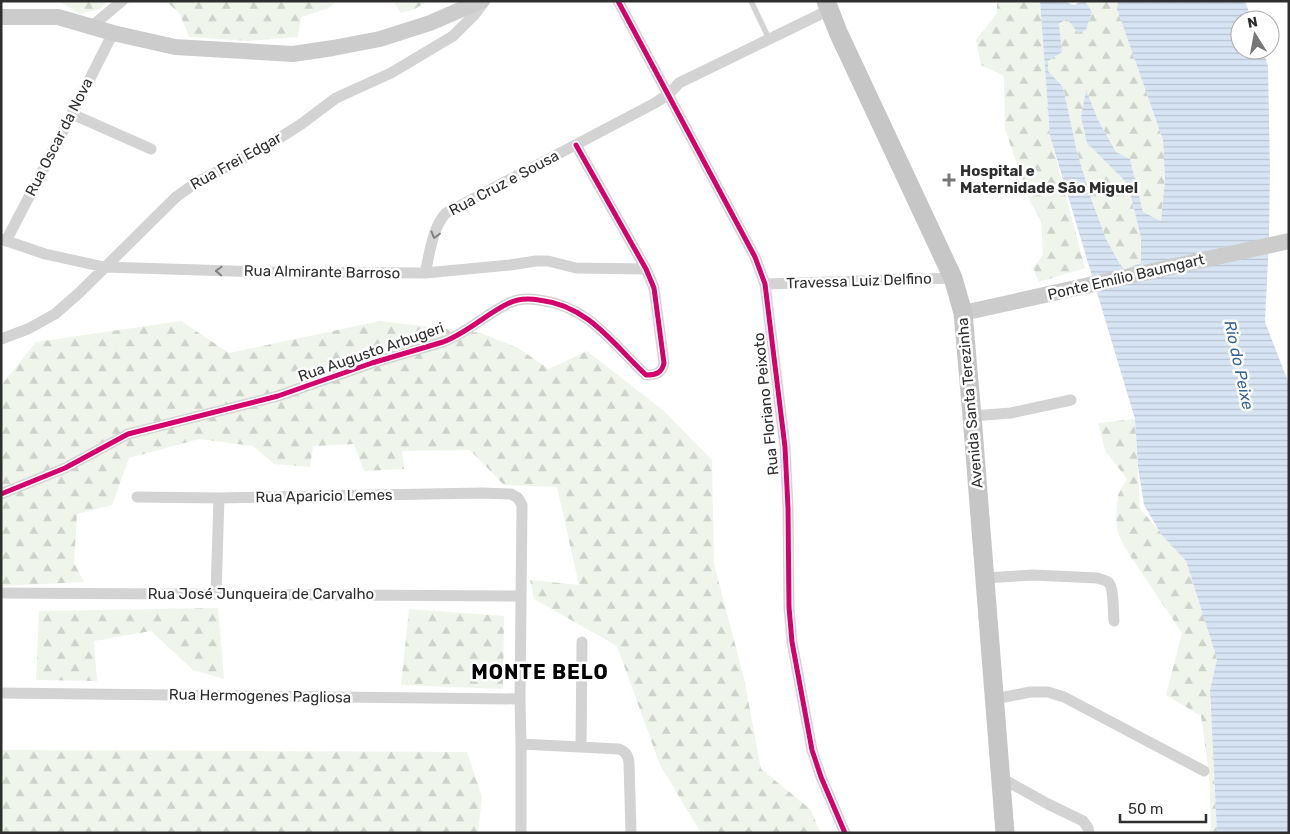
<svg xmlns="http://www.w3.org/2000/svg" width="1290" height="834" viewBox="0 0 1290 834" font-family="Rubik,sans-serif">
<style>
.forest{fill:url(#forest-firs)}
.water{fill:url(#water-rules)}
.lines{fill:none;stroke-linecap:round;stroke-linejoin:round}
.lane{stroke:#d3d3d3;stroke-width:5.5}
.street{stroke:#d3d3d3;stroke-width:11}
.secondary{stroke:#ccc;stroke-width:16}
.primary{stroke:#c6c6c6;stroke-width:19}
.cycleway-casing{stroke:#fff;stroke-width:8}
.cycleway{stroke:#d6006c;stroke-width:5}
.oneway{stroke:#808080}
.poi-dot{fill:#777;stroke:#fff;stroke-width:2}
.labels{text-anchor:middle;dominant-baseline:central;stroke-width:5;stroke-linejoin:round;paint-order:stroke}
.street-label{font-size:15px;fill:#2e2e2e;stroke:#fff}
.poi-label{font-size:15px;font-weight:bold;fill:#2e2e2e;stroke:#fff;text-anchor:start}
.water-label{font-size:16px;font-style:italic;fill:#376496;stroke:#fff}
.district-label{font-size:20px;font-weight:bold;letter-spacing:1px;fill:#000;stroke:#fff}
</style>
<defs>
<pattern id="forest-firs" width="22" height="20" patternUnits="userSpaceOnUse" patternTransform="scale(1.25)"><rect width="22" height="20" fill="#eff5eb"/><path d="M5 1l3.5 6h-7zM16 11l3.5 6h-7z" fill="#cdd2ca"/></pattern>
<pattern id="water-rules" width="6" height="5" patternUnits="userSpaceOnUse" patternTransform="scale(1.25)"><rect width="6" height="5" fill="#d7e4f3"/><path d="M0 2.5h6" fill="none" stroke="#b9c4d1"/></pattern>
</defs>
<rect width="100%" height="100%" fill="#fff"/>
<!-- forest -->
<path class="forest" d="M63 1H107L100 9 80 14 62 3Z
M127 1H336L329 8 301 17 298 37 248 41 189 37 180 14 168 3 145 2 124 4Z
M393 1H428L415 9 401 13Z
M997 1H1040L1050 136 1085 268 1039 282 1033 268 1043 255 1041 220 1030 202 1005 129 1004 76 981 65 976 40 997 13Z
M1085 1H1118L1117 9 1163 140 1165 179 1161 221 1143 212 1130 159 1116 152 1098 120 1086 91 1087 143 1128 184 1141 238V263L1122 270 1106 239 1092 201 1077 152 1063 87 1048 71V61L1062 51 1059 25 1067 19 1078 32 1086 30 1092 12Z
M181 321 229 353 380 321 481 333 518 348 549 369 587 351 664 411 712 460 714 564 744 678 761 769 810 809 821 833H701L660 765 617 646 534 599 530 580 579 585 557 487 504 485 470 450 402 451 404 469 364 471 354 444 313 446 310 467 274 464 253 446 199 439 129 458 112 505 77 514 74 563 84 582 1 586V386L36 342Z
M1135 419 1140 509 1186 561 1217 659 1210 690 1217 833H1209L1211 826 1209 774 1201 716 1166 695 1182 633 1129 554 1118 534 1116 517 1118 495 1127 479 1105 450 1098 423Z
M218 608 224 679 193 670 151 631 94 641 97 681 36 680 39 611Z
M409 609 504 616 503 689 401 685Z
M1 750 467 752 482 797 478 833H1Z"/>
<!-- water -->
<path class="water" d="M1040 1H1063L1074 5 1082 1H1085L1092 12 1086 30 1078 33 1067 19 1059 24 1062 52 1048 61V71L1063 87 1077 152 1092 201 1106 239 1123 270 1141 263V238L1128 184 1087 143 1081 117 1086 90 1098 120 1116 152 1130 159 1143 212 1161 221 1165 179 1163 140 1117 9 1118 1H1245L1252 20H1240V50H1263L1268 66 1270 169 1269 240 1265 322 1289 384V833H1217L1210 690 1217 659 1186 561 1161 534 1144 505 1138 467 1135 419 1050 136Z"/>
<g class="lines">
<!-- lane -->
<path class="lane" d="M751 1 769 39"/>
<!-- street -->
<path class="street" d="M618 1 755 257 765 284 785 447 788 508 789 607 792 642 812 750 821 777 845 833
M92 26 122 1
M72 114 151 149
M1 239 45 254 104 267 268 272 425 273 510 265 536 261H548L576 268 646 269
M6 241 72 114 113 33
M425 273C430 253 432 228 446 213L655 103 669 94 679 83 829 10
M765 284 953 278
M1 339 28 329 55 314 79 293 176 197 197 182 262 149 300 125 336 98 391 73 453 36 475 14 485 1
M972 416 1011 413 1071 400
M1 494 65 468 128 434 278 396 372 363 443 342C467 333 486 314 509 303 519 298 528 298 539 300 589 306 612 343 646 375 656 375 662 373 664 363L654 288 646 269 576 145
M137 497 219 498 482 493 511 494 518 498 522 505 520 699 521 744V833
M984 578 1033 575 1097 578C1100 579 1106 580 1109 583 1114 589 1113 613 1114 621
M1 593 520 596
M216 593 219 498
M1 693 520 699
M995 699 1030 692H1048L1064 697 1204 771
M521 744 619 749C626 752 628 755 629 763L631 833
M581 747 582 642
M1001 778 1048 804 1083 821 1088 828 1089 833"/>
<!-- secondary -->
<path class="secondary" d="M1 17H58L113 33 175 47 293 54 333 48 380 39 430 23 481 1
M963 313 1289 241"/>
<!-- primary -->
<path class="primary" d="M826 1 838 32 953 278 963 313 972 416 1005 833"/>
<!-- cycleway casing -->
<g class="cycleway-casing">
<path id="cycleway" d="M618 1 755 257 765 284 785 447 788 508 789 607 792 642 812 750 821 777 845 833
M1 494 65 468 128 434 278 396 372 363 443 342C467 333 486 314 509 303 519 298 528 298 539 300 589 306 612 343 646 375 656 375 662 373 664 363L654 288 646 269 576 145"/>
</g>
<!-- cycleway -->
<use href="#cycleway" class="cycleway"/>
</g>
<!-- one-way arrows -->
<defs><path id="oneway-chevron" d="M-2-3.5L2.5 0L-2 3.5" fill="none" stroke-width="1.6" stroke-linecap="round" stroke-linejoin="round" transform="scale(1.25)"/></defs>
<g class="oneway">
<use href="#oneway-chevron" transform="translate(435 235) rotate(105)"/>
<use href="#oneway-chevron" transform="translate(219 271) rotate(-178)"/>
</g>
<!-- markers -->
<path class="poi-dot" d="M946.5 172.5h5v5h5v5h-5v5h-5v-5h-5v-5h5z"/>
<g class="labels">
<!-- street labels -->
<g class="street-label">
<text transform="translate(59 137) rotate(-63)">Rua Oscar da Nova</text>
<text transform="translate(236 161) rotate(-29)">Rua Frei Edgar</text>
<text transform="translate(504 183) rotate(-28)">Rua Cruz e Sousa</text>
<text transform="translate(322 272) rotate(1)">Rua Almirante Barroso</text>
<text transform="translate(1126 277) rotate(-13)">Ponte Emílio Baumgart</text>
<text transform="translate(859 281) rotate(-2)">Travessa Luiz Delfino</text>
<text transform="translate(371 352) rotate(-19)">Rua Augusto Arbugeri</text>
<text transform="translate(970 403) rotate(-95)">Avenida Santa Terezinha</text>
<text transform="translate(766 404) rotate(-96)">Rua Floriano Peixoto</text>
<text transform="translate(324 496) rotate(-1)">Rua Aparicio Lemes</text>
<text x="261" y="594">Rua José Junqueira de Carvalho</text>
<text transform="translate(260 696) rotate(1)">Rua Hermogenes Pagliosa</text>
</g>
<!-- poi labels -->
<g class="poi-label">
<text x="960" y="171">Hospital e<tspan x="960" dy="17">Maternidade São Miguel</tspan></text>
</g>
<!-- water labels -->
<g class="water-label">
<text transform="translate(1239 365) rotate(78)">Rio do Peixe</text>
</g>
<!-- district labels -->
<g class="district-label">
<text x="540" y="672">MONTE BELO</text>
</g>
</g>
<!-- border -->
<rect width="1290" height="834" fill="none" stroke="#2e2e2e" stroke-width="5"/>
<!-- north arrow -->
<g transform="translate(1255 35) rotate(349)"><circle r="24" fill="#ffffff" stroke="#ababab"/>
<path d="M0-4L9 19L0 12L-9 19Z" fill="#777777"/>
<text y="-8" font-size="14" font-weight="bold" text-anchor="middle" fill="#2e2e2e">N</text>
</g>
<!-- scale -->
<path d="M1120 814v8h86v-8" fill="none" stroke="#2e2e2e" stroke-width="2.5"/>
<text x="1128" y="814" font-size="15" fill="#2e2e2e" stroke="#ffffff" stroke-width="4" paint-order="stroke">50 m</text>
</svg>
